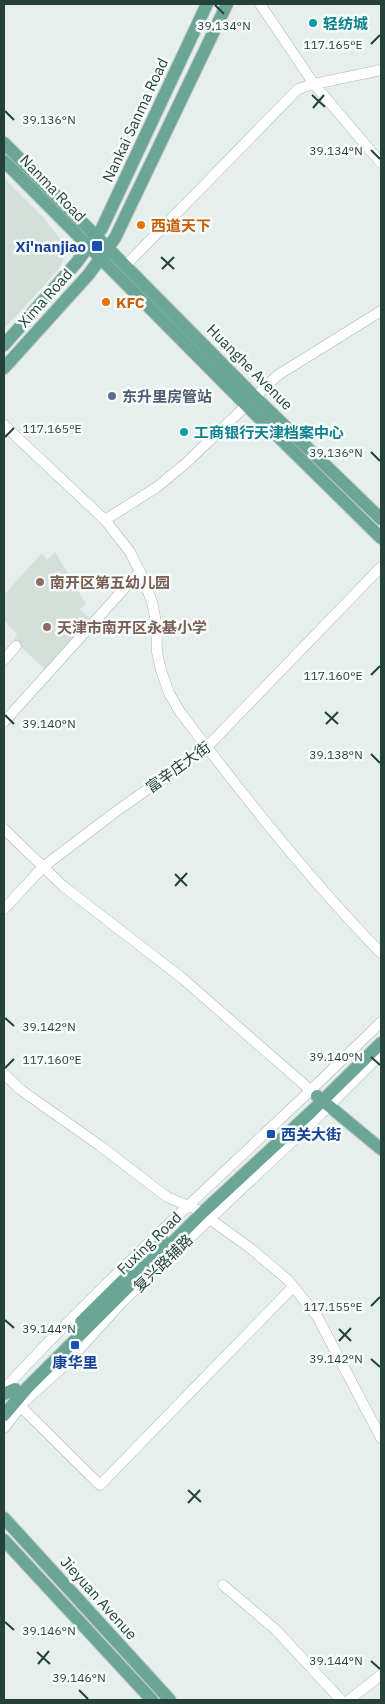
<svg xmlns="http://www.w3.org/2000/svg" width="385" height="1704" viewBox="0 0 385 1704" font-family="'IBM Plex Sans','Noto Sans SC',sans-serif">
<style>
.built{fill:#d4dfda}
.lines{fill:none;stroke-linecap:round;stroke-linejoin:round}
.minor-casing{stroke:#a8b8b2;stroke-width:11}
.major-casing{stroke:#c2cac8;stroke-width:14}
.minor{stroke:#fff;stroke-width:10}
.major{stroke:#6aa596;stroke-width:12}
.ticks{fill:none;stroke:#24423a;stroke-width:2}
.culture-dot{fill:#0f9aa8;stroke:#f7fbf9;stroke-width:2}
.food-dot{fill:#e8710a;stroke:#f7fbf9;stroke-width:2}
.transit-dot{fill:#1a4fb4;stroke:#f7fbf9;stroke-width:2}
.service-dot{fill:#5c6f8a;stroke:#f7fbf9;stroke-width:2}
.education-dot{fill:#8d6e63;stroke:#f7fbf9;stroke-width:2}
.labels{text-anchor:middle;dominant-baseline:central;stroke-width:5;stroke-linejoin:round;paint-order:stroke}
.culture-label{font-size:15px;font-weight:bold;fill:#0d838f;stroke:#f7fbf9;text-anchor:start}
.street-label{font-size:15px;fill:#24423a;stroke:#f7fbf9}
.food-label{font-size:15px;font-weight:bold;fill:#c56008;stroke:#f7fbf9;text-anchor:start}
.transit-label{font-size:15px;font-weight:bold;fill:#164399;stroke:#f7fbf9;text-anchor:end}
.service-label{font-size:15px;font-weight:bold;fill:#4e5e75;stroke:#f7fbf9;text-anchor:start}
.education-label{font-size:15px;font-weight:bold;fill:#785e54;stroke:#f7fbf9;text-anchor:start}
.ticks-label{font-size:12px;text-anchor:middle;fill:#24423a;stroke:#f7fbf9;stroke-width:5;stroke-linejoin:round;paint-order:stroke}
</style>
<rect width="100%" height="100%" fill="#e6efeb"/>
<!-- built -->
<path class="built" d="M4 178 43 217 60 239 63 253V260L58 270 4 329Z
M55 552 86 604 80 609 90 619 45 669 14 641 17 634 4 620V595L42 553 47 560Z"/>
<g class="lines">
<!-- minor casing -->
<g class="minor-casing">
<path id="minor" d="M260 4 314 84 381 163
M126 265 298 89 314 84 381 70
M4 425 105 520 130 552 142 576 152 602 156 622 157 652 161 670 169 693 180 712C243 795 308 878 381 953
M105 520 157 487 185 464 278 375 381 311
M4 660 16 646
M4 722 140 571
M4 829 63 886 182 978 315 1094
M4 909 43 867 114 813 207 747 381 567
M4 1074 21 1090 99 1145 167 1197 196 1209 250 1248 288 1280 317 1316 381 1438
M4 1389C123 1260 257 1145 381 1022
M20 1406 100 1485 293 1287
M4 1428 25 1401 67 1363 123 1301 321 1114 381 1054
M223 1585 276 1630 341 1700
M349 1700 381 1675"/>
</g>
<!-- major casing -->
<g class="major-casing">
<path id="major" d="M4 143 255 397 381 519
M4 161 246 405 381 538
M4 345 77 262 102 228 207 4
M4 368 89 274 115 238 227 4
M317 1096 381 1149
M81 1322 163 1241
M4 1394 15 1389
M4 1415 27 1388 202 1213 311 1112 381 1043
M4 1518 170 1700
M4 1540 152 1700"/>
</g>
<!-- minor -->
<use href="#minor" class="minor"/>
<!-- major -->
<use href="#major" class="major"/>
</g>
<!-- ticks -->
<path class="ticks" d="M215 5 224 14M371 44 380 35M312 95 325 107M313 108 324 95M5 111 14 120M371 150 380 159M161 257 174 269M162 269 174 257M5 437 14 428M371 452 380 461M371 675 380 666M325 712 338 724M5 715 14 724M326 724 338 712M371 754 380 763M175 874 187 886M175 886 187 873M5 1018 14 1026M371 1057 380 1065M5 1068 14 1059M371 1306 380 1297M5 1320 14 1328M339 1329 351 1341M339 1341 351 1328M371 1359 380 1367M188 1490 201 1502M188 1503 200 1490M5 1622 14 1630M37 1652 50 1664M371 1661 380 1669M38 1664 49 1651M79 1690 88 1699"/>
<!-- markers -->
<g class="culture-dot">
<circle cx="313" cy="23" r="5"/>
<circle cx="184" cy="432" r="5"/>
</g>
<g class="food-dot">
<circle cx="141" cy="225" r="5"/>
<circle cx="106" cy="302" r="5"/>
</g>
<g class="transit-dot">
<rect x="91" y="240" width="12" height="12" rx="2.5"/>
<rect x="266" y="1129" width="10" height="10" rx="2.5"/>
<rect x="70" y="1340" width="10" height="10" rx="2.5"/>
</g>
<circle class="service-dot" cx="112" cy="396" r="5"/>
<g class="education-dot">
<circle cx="40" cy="582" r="5"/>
<circle cx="47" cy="627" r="5"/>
</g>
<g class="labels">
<!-- culture labels -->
<g class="culture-label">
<text x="323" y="23">轻纺城</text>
<text x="194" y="432">工商银行天津档案中心</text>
</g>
<!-- street labels -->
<g class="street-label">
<text transform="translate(135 120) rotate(-65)">Nankai Sanma Road</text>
<text transform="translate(53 188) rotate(46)">Nanma Road</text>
<text transform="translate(45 298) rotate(-48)">Xima Road</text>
<text transform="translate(250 367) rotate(45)">Huanghe Avenue</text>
<text transform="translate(178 767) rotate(-36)">富辛庄大街</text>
<text transform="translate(149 1243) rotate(-44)">Fuxing Road</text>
<text transform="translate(163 1263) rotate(-44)">复兴路辅路</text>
<text transform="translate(99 1598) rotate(48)">Jieyuan Avenue</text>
</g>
<!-- food labels -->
<g class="food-label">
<text x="151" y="225">西道天下</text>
<text x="116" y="302">KFC</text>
</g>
<!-- transit labels -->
<g class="transit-label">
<text x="86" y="246">Xi'nanjiao</text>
<text x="281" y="1134" text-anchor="start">西关大街</text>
<text x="75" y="1362" text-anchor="middle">康华里</text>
</g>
<!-- service labels -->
<g class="service-label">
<text x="122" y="396">东升里房管站</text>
</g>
<!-- education labels -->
<g class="education-label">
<text x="50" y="582">南开区第五幼儿园</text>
<text x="57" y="627">天津市南开区永基小学</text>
</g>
</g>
<g class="ticks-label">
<text x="224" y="30">39.134°N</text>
<text x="333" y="49">117.165°E</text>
<text x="49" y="124">39.136°N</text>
<text x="336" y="155">39.134°N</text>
<text x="52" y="433">117.165°E</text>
<text x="336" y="457">39.136°N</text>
<text x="333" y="680">117.160°E</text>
<text x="49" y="728">39.140°N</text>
<text x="336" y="759">39.138°N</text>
<text x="49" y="1031">39.142°N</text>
<text x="336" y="1061">39.140°N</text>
<text x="52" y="1064">117.160°E</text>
<text x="333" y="1311">117.155°E</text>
<text x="49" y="1333">39.144°N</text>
<text x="336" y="1363">39.142°N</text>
<text x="49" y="1635">39.146°N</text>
<text x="336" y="1665">39.144°N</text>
<text x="79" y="1682">39.146°N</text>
</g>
<!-- border -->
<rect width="385" height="1704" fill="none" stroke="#24423a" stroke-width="10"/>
</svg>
